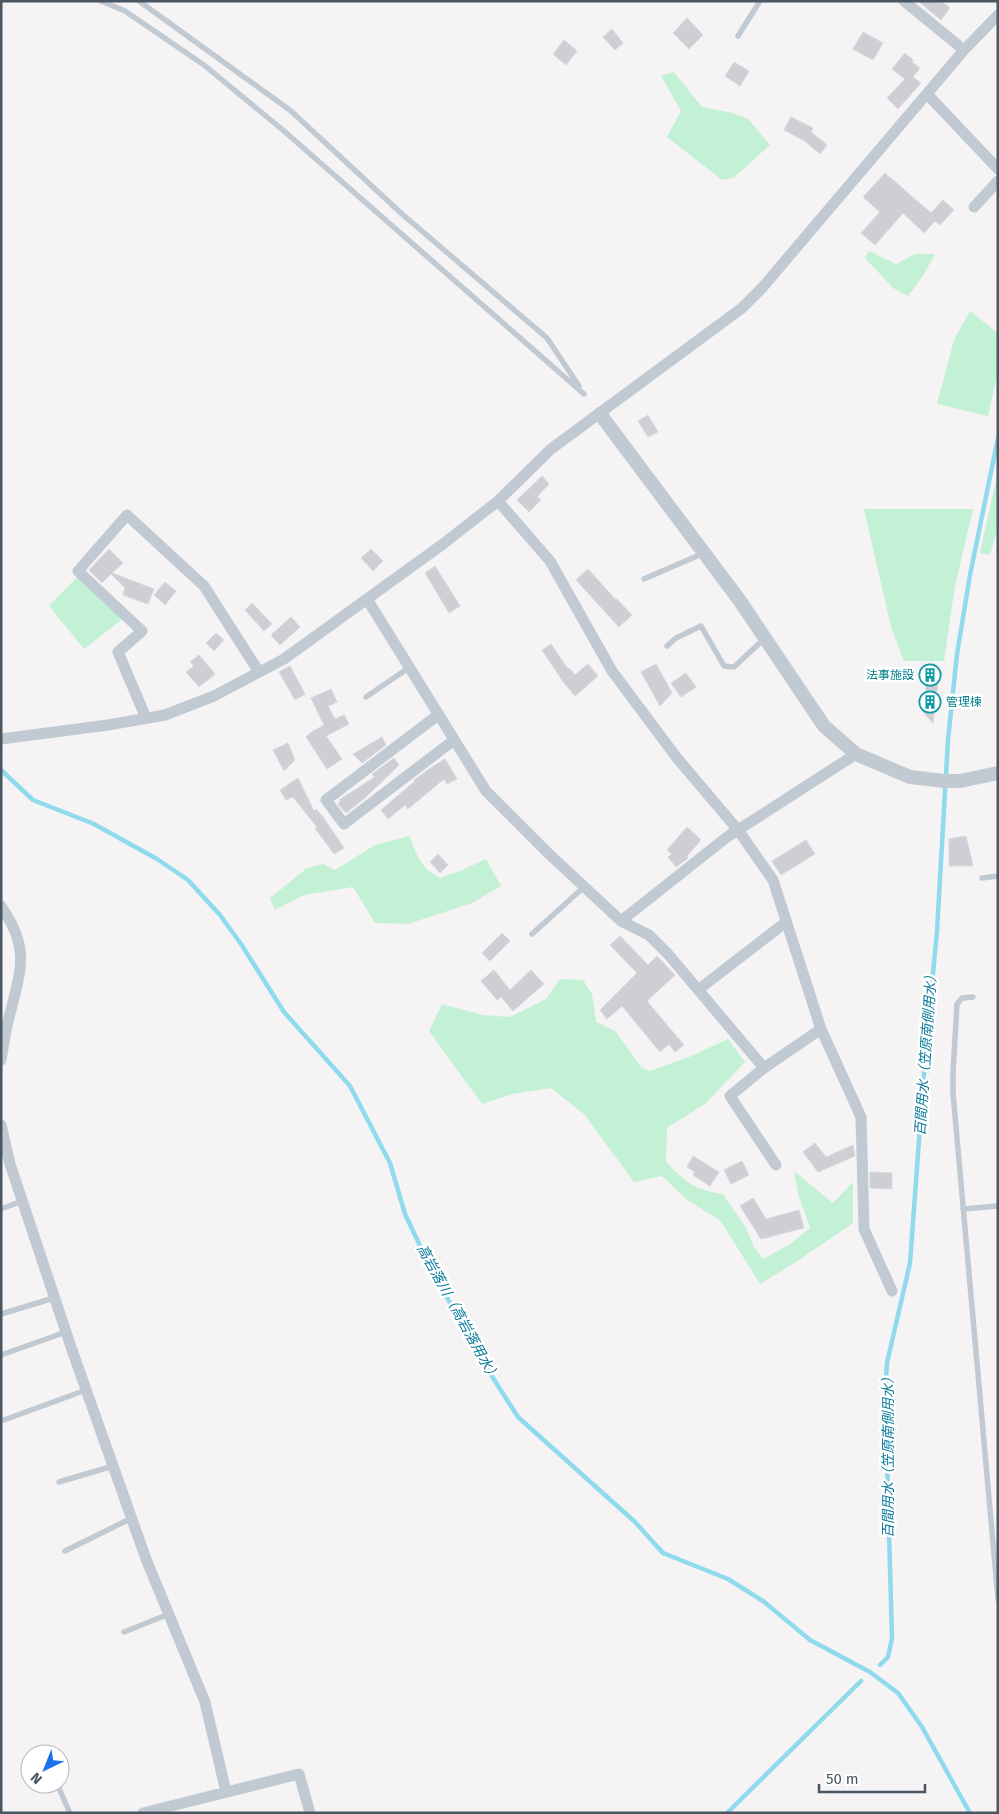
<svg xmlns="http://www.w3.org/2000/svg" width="999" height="1814" viewBox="0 0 999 1814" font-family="'Fira Sans','Noto Sans JP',sans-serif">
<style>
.green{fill:#c3f1d5}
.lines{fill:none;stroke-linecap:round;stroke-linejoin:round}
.stream{stroke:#90daee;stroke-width:4.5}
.building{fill:#cdcfd5;stroke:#d7d9de}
.service{stroke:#c1cad2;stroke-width:5.5}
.minor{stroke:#c1cad2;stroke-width:11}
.tertiary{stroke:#c1cad2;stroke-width:14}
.labels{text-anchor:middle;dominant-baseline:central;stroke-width:5;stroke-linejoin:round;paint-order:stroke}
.culture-label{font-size:12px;fill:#0d838f;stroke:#fff;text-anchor:end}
.water-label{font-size:14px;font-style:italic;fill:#0c7c9b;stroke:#fff}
</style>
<rect width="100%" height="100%" fill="#f5f3f3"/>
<!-- green -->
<path class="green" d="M674 72 702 107 733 113 748 119 770 145 733 178 722 180 667 137 681 111 661 76Z
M869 251 896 264 915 254H935L924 274 908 296 893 288 865 258Z
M970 311 998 333V372L988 416 937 404 954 340Z
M998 470V527L990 555 980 553Z
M864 509H973L955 586 944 661H904L891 627Z
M79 575 125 617 84 649 49 606Z
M409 836C417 855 420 868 440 878L462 870 486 859 501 886 472 903 408 924 375 923 353 887 304 895 275 910 270 898 307 868 323 864 335 870 375 845Z
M560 979 583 980 592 994 596 1022 615 1031 642 1068 650 1071 689 1057 728 1039 745 1062 705 1104 667 1128 666 1162C686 1182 694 1190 723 1194L746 1228 754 1247 763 1259 790 1244 810 1228 798 1194 794 1171 833 1203 853 1182V1223L799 1260 760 1284 720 1220 687 1200 662 1176 634 1182 584 1114 551 1088 512 1094 482 1104 429 1031 442 1004 483 1015 510 1017 546 999Z"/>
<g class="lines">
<!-- stream -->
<path class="stream" d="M1 770 33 800 94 824 157 859 188 880 220 915 241 944 284 1012 350 1086 390 1163 405 1214 430 1267 484 1364 518 1417 635 1522 663 1553 728 1579 763 1601 810 1640 870 1672 898 1693 922 1727 970 1813
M880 1665 888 1657 892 1638 885 1391 887 1363 910 1263 925 1058 937 931 948 740 957 654 970 575 998 438
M727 1813 861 1681"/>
</g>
<!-- building -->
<path class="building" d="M918 1H941L950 8 941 20Z
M687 18 703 35 689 49 673 33Z
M612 29 623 43 615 50 603 37Z
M863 32 883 43 873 60 853 49Z
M564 40 577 51 566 65 553 54Z
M905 53 913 60 912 62 920 68 913 77 921 83 898 109 887 98 905 79 892 69Z
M734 62 749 71 740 86 725 76Z
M791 117 813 128 811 132 827 145 820 154 805 141 784 130Z
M885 173 931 213 943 200 954 210 940 225 935 221 924 233 903 213 875 245 861 233 880 212 863 197Z
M648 415 658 432 648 437 638 421Z
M542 476 549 484 537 497 541 500 529 512 517 500Z
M109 549 123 563 112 573 154 589 148 604 123 595 125 588 111 574 102 583 89 570Z
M371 549 383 561 373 571 361 558Z
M435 566 460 606 449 613 425 573Z
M588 569 616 600 617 599 632 615 619 627 576 580Z
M165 582 176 591 165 605 154 595Z
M252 603 272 624 264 631 245 610Z
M291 617 300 627 280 645 271 635Z
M216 633 224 640 214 651 206 643Z
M551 644 568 669 569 668 575 675 588 664 598 676 575 696 564 683 542 650Z
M199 655 215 674 199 687 186 672 194 666 190 662Z
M656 664 672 693 660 706 641 672Z
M935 664 942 673 938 683 933 723 923 712 926 686 919 676 923 665Z
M290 666 305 694 295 700 279 672Z
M686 673 696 687 681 697 671 683Z
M331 689 337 702 328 706 335 719 344 715 349 724 326 736 342 759 327 769 306 737 310 733 324 725 311 698Z
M382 737 386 745 362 763 353 754Z
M288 743 295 760 284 771 273 750Z
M394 758 399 765 366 797 346 813 338 804 341 801 339 800 375 777 372 774Z
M445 759 457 779 447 784 444 779 408 809 405 805 388 819 381 810 415 781 414 780 432 767Z
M298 778 314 811 316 809 323 817 344 848 334 854 315 828 317 827 293 797 286 800 280 790Z
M687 827 701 840 687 856 688 858 676 867 668 857 672 854 667 850Z
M966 836 973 866H949V839Z
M806 840 815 854 781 875 772 861Z
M438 854 448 865 440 873 430 862Z
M502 933 510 941 490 961 482 953Z
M620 936 648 965 657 956 675 975 647 1001 684 1045 675 1052 669 1044 660 1052 622 1006 607 1019 600 1010 637 973 610 945Z
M494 970 510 990 531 970 544 984 513 1011 501 997 497 1000 481 981Z
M815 1143 826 1157 853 1145 855 1156 818 1172 803 1152Z
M693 1156 719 1172 710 1186 693 1175 695 1172 687 1167Z
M742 1161 749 1175 731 1184 724 1170Z
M870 1172 892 1173V1189L870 1188Z
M753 1198 766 1219 799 1210 804 1228 761 1239 740 1206Z"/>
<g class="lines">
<!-- service -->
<path class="service" d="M101 1 125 11 204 65 284 131 584 394
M139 1 291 111 402 214 547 338 579 386
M738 36 760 1
M644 579 704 553
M667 646 676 638 701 626 724 666 734 667 765 638
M366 697 410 667
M982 878 998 876
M532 934 584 887
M973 997 962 998 957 1004 953 1073V1093L998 1599
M1 1209 22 1201
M963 1209 998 1206
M1 1314 54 1298
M1 1355 66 1332
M4 1420 86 1390
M59 1482 113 1466
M65 1551 132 1518
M124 1632 169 1614
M43 1753V1754
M57 1784 70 1813"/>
<!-- minor -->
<path class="minor" d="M904 1 964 50
M927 94 998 169
M974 207 998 181
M498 501 550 561 612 671 677 758 738 830 773 880 821 1029 861 1117 864 1229 892 1291
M367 599 486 791 548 853 621 921 727 837 856 754
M438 715 326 800 344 824 454 740
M146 718 118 652 142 631 78 571 127 515 204 586 259 672
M1 739 108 725 165 715 214 696 284 659 443 544 498 501 551 449 742 308 762 288 964 50 998 15
M1 906C29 947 22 966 11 1010 6 1026 4 1044 1 1060
M621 921 649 935 668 954 764 1068
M698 990 786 922
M1 1125 10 1164 72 1350 146 1559 205 1702 226 1792
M776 1165 730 1096 764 1068 821 1029
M143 1813 299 1774 310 1813"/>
<!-- tertiary -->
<path class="tertiary" d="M600 414 740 601 824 726 856 754 910 777 944 781H960L998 773"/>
</g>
<!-- icons -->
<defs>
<g id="building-ring" transform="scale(1.125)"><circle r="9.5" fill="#fff" stroke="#0f9aa8" stroke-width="1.5"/><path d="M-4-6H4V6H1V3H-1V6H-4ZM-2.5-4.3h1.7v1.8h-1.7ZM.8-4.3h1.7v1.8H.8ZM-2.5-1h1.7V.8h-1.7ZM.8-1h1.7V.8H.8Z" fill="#0f9aa8"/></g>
</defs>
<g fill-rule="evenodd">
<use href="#building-ring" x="930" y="675"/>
<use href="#building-ring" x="930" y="702"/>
</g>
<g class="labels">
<!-- culture labels -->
<g class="culture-label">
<text x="914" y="675">法事施設</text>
<text x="946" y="702" text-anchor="start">管理棟</text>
</g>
<!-- water labels -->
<g class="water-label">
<text transform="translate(926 1052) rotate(-86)">百間用水（笠原南側用水）</text>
<text transform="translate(458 1313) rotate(61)">高岩落川（高岩落用水）</text>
<text transform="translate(888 1454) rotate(-90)">百間用水（笠原南側用水）</text>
</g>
</g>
<!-- border -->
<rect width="999" height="1814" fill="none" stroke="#4a5661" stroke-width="5"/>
<!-- north arrow -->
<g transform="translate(45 1769) rotate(223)"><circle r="24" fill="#ffffff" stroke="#b7bbc0"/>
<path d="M0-4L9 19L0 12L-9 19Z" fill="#1a73e8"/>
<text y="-8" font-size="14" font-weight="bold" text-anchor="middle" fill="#4a5661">N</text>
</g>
<!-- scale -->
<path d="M819 1784v8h106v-8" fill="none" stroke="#4a5661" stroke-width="2.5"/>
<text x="826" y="1784" font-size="15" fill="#4a5661" stroke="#ffffff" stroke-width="4" paint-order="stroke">50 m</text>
</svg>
